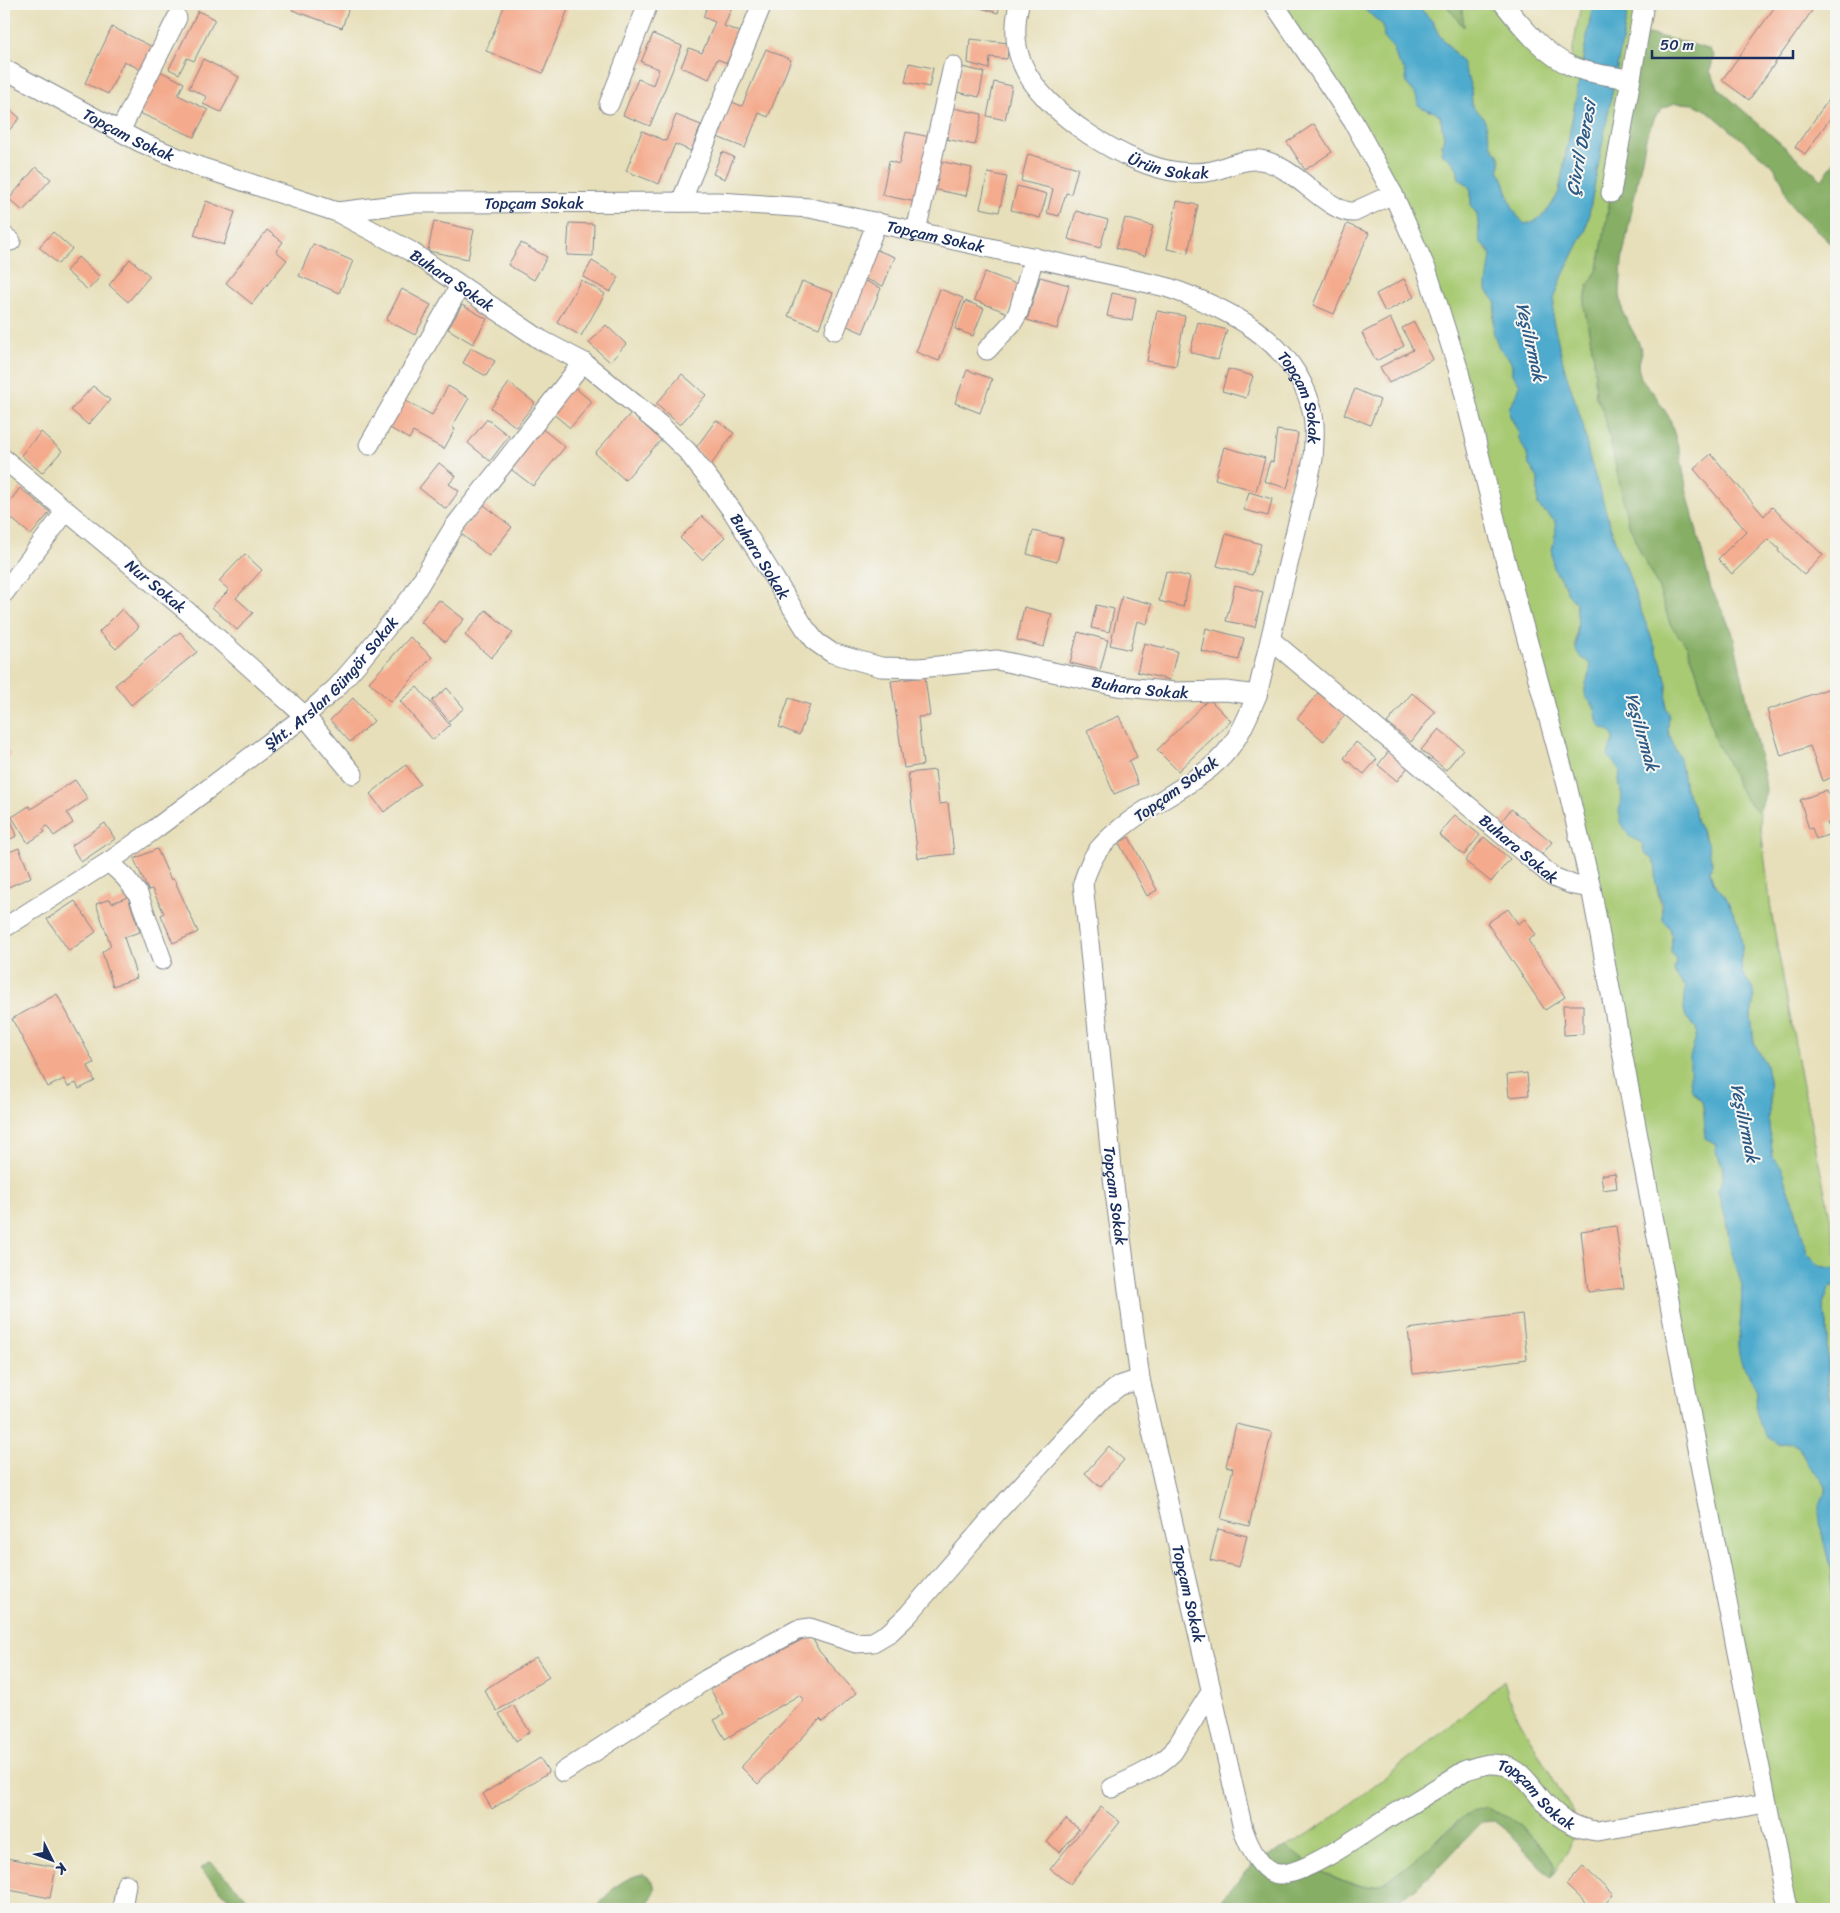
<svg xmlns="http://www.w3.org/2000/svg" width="1840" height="1913" viewBox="0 0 1840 1913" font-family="Sriracha,sans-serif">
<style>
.green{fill:#a8ca73;stroke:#627c68}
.forest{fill:#86ae65;stroke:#506e62}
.water{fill:#4fabcd;stroke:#356d96}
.building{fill:#f4aa8c}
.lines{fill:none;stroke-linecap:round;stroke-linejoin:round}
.minor-casing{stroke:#81878c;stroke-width:21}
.minor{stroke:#fff;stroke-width:19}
.labels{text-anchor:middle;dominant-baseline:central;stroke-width:4;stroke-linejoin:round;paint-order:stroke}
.street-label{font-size:16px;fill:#1b2f5e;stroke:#f6f6f2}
.water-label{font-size:18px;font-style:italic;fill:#2d5a85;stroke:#f6f6f2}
</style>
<rect width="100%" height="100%" fill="#f6f6f2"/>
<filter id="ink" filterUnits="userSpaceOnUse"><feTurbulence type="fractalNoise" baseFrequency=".02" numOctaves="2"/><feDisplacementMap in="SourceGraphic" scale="10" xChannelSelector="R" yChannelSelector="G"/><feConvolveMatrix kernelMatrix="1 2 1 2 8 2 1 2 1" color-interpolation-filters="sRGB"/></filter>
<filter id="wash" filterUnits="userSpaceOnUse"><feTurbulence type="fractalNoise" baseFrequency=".0096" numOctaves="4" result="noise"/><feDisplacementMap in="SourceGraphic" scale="20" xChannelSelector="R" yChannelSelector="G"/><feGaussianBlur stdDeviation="1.12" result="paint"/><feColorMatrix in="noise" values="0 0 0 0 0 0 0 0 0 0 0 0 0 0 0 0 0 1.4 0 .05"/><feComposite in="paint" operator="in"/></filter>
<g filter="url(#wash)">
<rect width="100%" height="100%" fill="#e7dfb9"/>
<!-- green -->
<path class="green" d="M1274 4H1358L1383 25 1384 38 1393 47 1398 62 1405 70 1407 84 1428 111H1434L1440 115 1444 137 1441 146 1457 168 1459 179 1467 184 1471 190V206L1477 214 1479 228V237L1491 256 1489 272 1496 302 1493 319 1502 351 1508 357 1512 364V374L1520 384 1518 392 1509 408 1510 416 1518 431 1519 438 1527 454 1529 465 1538 478V506L1555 521 1556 531 1552 551 1553 568 1576 603 1578 623 1575 645 1581 658 1587 661 1591 666 1585 689 1586 696 1613 734 1614 740 1612 746 1616 764 1620 771 1619 780 1622 797 1619 811 1638 840 1643 844V849L1653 859 1656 868 1655 879 1662 912 1670 928 1672 938 1671 952 1676 961 1674 971 1676 976 1686 987 1684 1009 1686 1017 1696 1028 1697 1033 1693 1049 1692 1090 1702 1101 1705 1122 1704 1131 1710 1140 1716 1144C1717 1160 1727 1169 1720 1184L1730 1246 1742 1286 1741 1316 1738 1345 1742 1364 1754 1381 1757 1389 1756 1400 1779 1444 1792 1442 1798 1445 1809 1466 1823 1480 1825 1487V1492L1821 1500V1529L1831 1573 1832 1603 1836 1609V1909H1788L1621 1037 1458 368 1393 194Z
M1416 4H1445L1463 26 1462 9 1459 4H1504L1570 65 1581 4H1593L1559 192C1551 207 1543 221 1525 224 1504 205 1511 189 1498 170 1504 159 1497 153 1491 145 1488 140 1490 134 1487 129 1483 120 1477 114 1472 106L1471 87 1462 62 1439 35 1432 21Z
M1629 4H1644L1598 269 1588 286 1584 305 1594 358 1596 397 1603 410 1607 426 1628 522 1640 551 1659 589 1670 624 1687 646 1696 669 1715 740 1725 757 1741 792 1748 802 1759 813 1772 917 1802 1081 1836 1245V1269L1820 1266 1807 1253 1795 1208 1785 1183 1784 1175 1773 1157 1768 1118 1770 1102 1769 1080 1766 1065 1754 1043 1751 1016 1754 998 1752 987 1742 973 1741 961 1742 946 1726 897 1713 882 1710 872 1712 863 1705 837 1697 823 1693 805 1685 789 1680 758 1676 752 1668 731V712L1666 708 1667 684 1661 662 1640 609 1625 564 1619 554 1589 457 1583 425 1565 370 1553 321 1554 299 1563 275 1586 229Z
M1836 1285V1414L1829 1398 1827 1380V1324L1823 1304 1829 1289Z
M1504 1680 1511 1705 1574 1815C1578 1839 1563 1858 1551 1878 1552 1875 1554 1870 1554 1866 1552 1853 1519 1825 1508 1816 1499 1817 1464 1818 1458 1821 1452 1824 1431 1846 1425 1852 1418 1859 1390 1881 1382 1884 1351 1895 1308 1864 1286 1847 1318 1830 1348 1806 1376 1784 1420 1750 1463 1717 1504 1680Z"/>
<!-- forest -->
<path class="forest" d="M1445 4H1459L1462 9 1464 27Z
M1639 32 1688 43 1710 50 1714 56 1710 71 1719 89 1822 180 1836 159V248L1795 210 1788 199 1783 183 1774 167 1708 111 1694 104 1675 103 1663 108 1655 117 1646 138 1634 199 1622 261 1620 294 1623 313 1638 341 1642 352 1638 367 1641 378 1655 395 1670 419 1680 453 1687 492 1711 588 1732 631 1765 780 1766 792 1759 813 1748 802 1741 792 1725 757 1715 740 1696 669 1687 646 1670 624 1659 589 1640 551 1628 522 1607 426 1603 410 1596 397 1594 358 1584 305 1588 286 1598 269Z
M1486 1807 1508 1816 1533 1838 1549 1856 1554 1866 1551 1878 1508 1832 1494 1821 1482 1822 1436 1870 1388 1909H1213L1258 1859 1286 1847C1308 1864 1352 1896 1382 1884 1387 1882 1391 1877 1395 1875 1412 1862 1427 1850 1442 1836 1457 1823 1467 1811 1486 1807Z
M211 1862 258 1909H239L200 1869Z
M643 1874C662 1884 654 1896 643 1909H596C608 1892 621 1878 643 1874Z"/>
<!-- water -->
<path class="water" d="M1358 4H1416L1432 21 1439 35 1462 62 1471 87 1472 106C1475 111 1481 113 1483 117 1487 125 1488 133 1490 141 1492 152 1505 155 1498 170 1511 189 1505 206 1525 224 1543 221 1551 207 1559 192L1593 4H1629L1586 229 1563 275 1554 299 1553 321 1565 370 1583 425 1589 457 1619 554 1625 564 1640 609 1661 662 1667 684 1666 708 1669 713 1668 731 1676 752 1680 758 1685 789 1693 805 1697 823 1708 845 1712 863 1710 872 1713 882 1726 897 1739 925 1742 946 1741 961 1742 973 1752 987 1754 998 1751 1016 1754 1043 1766 1065 1769 1080 1770 1102 1768 1118 1773 1157 1782 1168 1785 1175V1183L1795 1208 1807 1253 1820 1266 1836 1269V1285L1829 1289 1823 1304 1827 1324V1380L1829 1398 1836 1414V1609C1828 1598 1833 1584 1831 1572 1827 1550 1819 1530 1819 1507 1819 1499 1827 1494 1825 1486 1823 1478 1813 1472 1808 1465 1804 1459 1803 1449 1797 1445 1792 1441 1785 1443 1779 1444L1767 1436 1760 1424 1756 1411 1757 1389 1754 1382 1742 1364 1739 1355 1738 1345 1741 1316 1742 1286 1730 1246 1727 1223 1718 1191 1723 1178V1166L1715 1150 1716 1144 1705 1138 1704 1111 1702 1101 1692 1090 1690 1080V1057L1697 1033 1696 1028 1686 1017 1684 1009 1686 987 1676 976 1674 971 1676 961 1671 952 1672 938 1670 928 1663 920 1662 904 1655 879 1656 868 1653 859 1644 853 1643 844 1629 836 1621 822 1619 811 1622 797 1619 780 1620 771C1609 754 1603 762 1614 740 1611 726 1606 733 1599 725 1596 720 1597 715 1595 709 1594 705 1589 701 1586 697 1582 688 1590 675 1591 666L1587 661 1581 658 1576 650 1578 623 1576 603 1566 592 1565 584 1553 568 1552 551 1556 531 1555 521 1538 506V478L1529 465 1527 454 1519 438 1518 431 1510 416 1509 408 1518 392 1520 384 1512 374V364L1508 357 1499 348 1493 331 1496 302 1487 290V284L1491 256 1488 249 1480 242 1477 214 1471 206V190L1467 184 1459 179 1457 168 1452 161 1441 153 1444 137 1440 115C1433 110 1425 111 1418 105L1416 95 1407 84 1405 70 1398 62 1393 48 1384 38 1383 25Z"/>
<g id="blocks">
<!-- building -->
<path class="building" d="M294 4H350L342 28 292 10Z
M505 4H570L543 73 486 51Z
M708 4H733L724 26 740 32 727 63 717 59 709 79 681 67 689 48 702 53 715 22 703 17Z
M966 4H1000L998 13Z
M1777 4H1807L1814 8 1749 100 1722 80Z
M198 11 215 19 194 61 187 58 179 74 169 69Z
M112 27 155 48 143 71 124 61 108 94 85 83Z
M653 34 682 46 650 126 623 115 638 79 653 85 659 69 641 62Z
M970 39 1009 43 1007 59 990 57 989 69 968 63Z
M766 49 791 60 768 117 759 113 745 148 717 137 732 102 742 106Z
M203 59 239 77 221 112 203 104 207 97 189 88Z
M909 63 933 68 929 87 905 82Z
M962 67 984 72 979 97 957 92Z
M158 70 184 83 178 95 208 110 194 137 137 112Z
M994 82 1012 86 1005 120 987 116Z
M1836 89V110L1805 154 1795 147Z
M4 104 20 118 4 136Z
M953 108 982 114 975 145 946 139Z
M676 115 701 125 691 151 675 144 659 184 626 171 642 131 666 141Z
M1314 124 1332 152 1305 170 1287 142Z
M906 132 930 137 916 202 882 195 889 161 899 164Z
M722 152 734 157 725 179 713 174Z
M1028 154 1078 168 1071 194 1066 193 1059 216 1047 213 1053 189 1021 181Z
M939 161 972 168 966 196 932 189Z
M36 167 51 179 23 211 9 199Z
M988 173 1007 177 999 212 980 208Z
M1017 186 1047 194 1040 218 1011 210Z
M206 201 235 212 224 245 194 235Z
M1177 201 1198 205 1188 253 1167 249Z
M1076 211 1108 220 1100 248 1068 239Z
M1125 218 1153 226 1145 256 1116 248Z
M434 221 474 230 468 259 428 251Z
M569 223 594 224 593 256 567 255Z
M1347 224 1369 233 1334 314 1313 305Z
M267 230 283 242 276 251 287 260 252 304 226 283Z
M53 232 72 249 58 264 39 247Z
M521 243 547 257 534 280 508 265Z
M313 244 353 261 339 293 299 276Z
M874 249 895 257 883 286 863 278Z
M78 257 100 277 88 290 66 271Z
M130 259 150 276 128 302 109 285Z
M592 261 619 277 610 292 583 277Z
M985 272 1019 285 1008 313 974 300Z
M1040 277 1069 285 1057 329 1027 320Z
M1404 279 1414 297 1385 312 1376 294Z
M581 280 605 294 581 336 557 322Z
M863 280 881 288 863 333 845 325Z
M802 281 833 293 819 328 788 316Z
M402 289 431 305 415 335 386 320Z
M940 289 963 298 939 361 916 352Z
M1112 293 1136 298 1132 321 1107 316Z
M965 301 984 308 973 336 955 329Z
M462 305 487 319 473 344 448 329Z
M1157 311 1185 316 1176 366 1147 361Z
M1390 318 1404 346 1376 361 1362 333Z
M1198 322 1227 330 1218 360 1190 352Z
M1414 322 1433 359 1389 383 1380 367 1413 350 1402 328Z
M606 325 626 344 610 362 589 343Z
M471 348 495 361 486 376 463 363Z
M1228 369 1253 376 1246 398 1222 391Z
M967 370 992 379 980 413 955 403Z
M682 374 706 395 680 425 656 404Z
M509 383 535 403 516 427 491 408Z
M93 386 110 400 88 425 71 410Z
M448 386 469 398 452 427 455 429 444 449 413 432 409 439 388 427 404 400 432 415Z
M573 386 592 402 570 428 551 412Z
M1355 389 1380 400 1370 425 1344 414Z
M631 413 661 440 625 480 595 453Z
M487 419 509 436 490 461 468 443Z
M716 420 734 433 711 465 695 449Z
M540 427 565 447 533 486 508 467Z
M1277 430 1298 433 1293 467 1287 488 1264 481 1270 461 1273 462Z
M41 432 62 451 42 473 21 455Z
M1224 447 1265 458 1256 491 1215 479Z
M1711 454 1764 516 1772 507 1823 555 1804 575 1778 551 1779 549 1768 539 1732 574 1718 559 1746 531 1694 469Z
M439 463 456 476 449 484 459 491 446 509 419 488Z
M20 488 50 512 31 535 4 512V509Z
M1249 492 1272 499 1268 516 1244 510Z
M483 504 512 527 489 556 460 533Z
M702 516 725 537 702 560 680 538Z
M1033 531 1063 538 1057 562 1027 554Z
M1226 534 1261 544 1252 575 1217 566Z
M245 554 262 570 236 598 253 613 237 630 212 607 229 590 219 581Z
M1166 571 1190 577 1183 607 1159 601Z
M1235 585 1263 592 1255 627 1226 621Z
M1122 596 1152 604 1147 624 1137 621 1130 650 1110 645Z
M439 600 464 619 445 642 421 622Z
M1096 605 1114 609 1109 632 1091 628Z
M1024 607 1052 614 1044 647 1017 640Z
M122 609 139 627 116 649 99 632Z
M486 610 513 633 491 658 465 635Z
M1206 628 1244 638 1239 660 1201 651Z
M180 632 197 652 131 705 115 685Z
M1078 632 1108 640 1100 670 1070 663Z
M410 637 432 657 391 702 369 682Z
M1144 643 1177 651 1170 680 1137 672Z
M925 677 930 716 918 717 923 765 904 768 891 681Z
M1836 686V729L1831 731 1836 747V776L1822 781 1810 746 1781 756 1767 710Z
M417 687 450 725 433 740 400 701Z
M447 688 464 708 449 721 432 701Z
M1318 693 1345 715 1324 741 1297 719Z
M1412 693 1435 712 1411 742 1387 723Z
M353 698 374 721 350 742 330 720Z
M789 698 810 705 799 735 779 727Z
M1209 699 1231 721 1178 771 1157 750Z
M1119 716 1137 757 1129 761 1138 784 1114 794 1087 730Z
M1439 729 1463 749 1446 770 1421 750Z
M1356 742 1377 759 1364 774 1344 758Z
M4 743 10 755 4 758Z
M1389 751 1408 767 1397 781 1378 765Z
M406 765 420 784 384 812 370 794Z
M935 770 939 804 948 803 954 854 918 858 908 773Z
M75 780 88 799 67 813 73 823 54 836 47 826 43 829 45 832 28 843 12 817 29 806 31 809Z
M1827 790 1836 819 1827 823 1831 834 1816 839 1812 828 1809 829 1800 800Z
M1511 809 1552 842 1541 856 1500 823Z
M9 815 17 836 4 842V817Z
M1455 815 1480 835 1464 855 1439 835Z
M105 823 115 839 81 862 71 846Z
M1129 837 1157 890 1147 896 1119 843Z
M1484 837 1510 859 1491 882 1465 861Z
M19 848 31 877 4 889V854Z
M157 849 171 880 174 879 198 932 173 943 161 915 164 913 152 889 148 890 134 859Z
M128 897 140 932 124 937 137 978 113 986 102 952 111 946 96 904 110 899 112 903Z
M75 901 96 932 69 951 47 919Z
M1508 909 1518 924 1525 919 1536 935 1528 940 1565 997 1545 1010 1487 923Z
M57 994 94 1063 88 1066 95 1081 79 1089 76 1083 68 1087 64 1079 48 1087 12 1019Z
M1563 1005H1583V1034L1564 1035Z
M1527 1073 1529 1095 1509 1097 1507 1075Z
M1615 1173 1617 1188 1603 1190 1601 1175Z
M1616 1226 1624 1288 1588 1292 1581 1231Z
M1522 1314 1527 1359 1413 1374 1408 1329Z
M1236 1424 1272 1432 1249 1526 1221 1519 1233 1468 1226 1466Z
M1109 1446 1124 1460 1100 1487 1085 1473Z
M1218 1529 1247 1536 1239 1567 1210 1560Z
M811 1635 819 1651 856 1693 823 1722 820 1719 758 1784 741 1767 804 1700 799 1695 725 1739 714 1720 724 1715 710 1688Z
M536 1657 549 1677 497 1711 484 1690Z
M513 1705 530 1732 516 1741 499 1714Z
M540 1758 549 1772 492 1809 483 1794Z
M1101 1807 1120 1822 1070 1884 1050 1869Z
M1066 1819 1079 1829 1060 1852 1047 1842Z
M6 1858 56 1867 50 1898 4 1889V1871Z
M1583 1866 1613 1895 1600 1909H1591L1566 1885Z"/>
</g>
</g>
<g filter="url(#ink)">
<use href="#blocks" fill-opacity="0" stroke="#81878c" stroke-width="1"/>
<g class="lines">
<!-- minor casing -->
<g class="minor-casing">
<g id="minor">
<path id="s1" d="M1019 4C1015 22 1014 45 1022 63 1041 112 1128 167 1179 172 1190 173 1202 173 1212 171 1227 167 1245 158 1260 160 1293 164 1330 215 1354 212L1393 194"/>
<path d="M1274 4 1353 121 1393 194 1427 271 1458 368 1504 555 1567 785 1591 888 1707 1501 1788 1909"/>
<path d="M1504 4C1522 27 1545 55 1573 67 1590 74 1611 76 1630 79"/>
<path id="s2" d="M4 69 140 142 200 167 337 212 413 203 718 202 810 208 1166 287C1227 308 1291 338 1311 406 1316 423 1314 441 1313 459L1257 695C1245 724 1235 748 1210 768 1175 796 1129 814 1099 849 1091 859 1087 871 1083 883L1113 1178 1140 1379 1243 1829C1248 1844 1261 1874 1280 1874 1304 1875 1357 1838 1378 1824 1408 1806 1437 1788 1466 1770 1473 1768 1482 1765 1489 1764 1522 1763 1528 1785 1547 1805 1561 1820 1577 1829 1597 1831L1767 1803"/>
<path d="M609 104 648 4"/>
<path d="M120 131 177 18"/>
<path d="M1611 193 1644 4"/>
<path d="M681 202 762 4"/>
<path id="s3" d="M337 212 410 251 541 340 583 362 659 424 687 451 712 483 733 512 805 628 816 642 832 653 881 667 919 668 997 660 1117 686 1174 692 1226 691 1257 695"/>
<path d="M916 231 953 66"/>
<path d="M4 236 11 241"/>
<path d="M835 330 877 222"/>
<path d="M987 350 1012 323 1018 313 1034 257"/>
<path d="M369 445 460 286"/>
<path id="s4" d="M4 459 188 612 305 716 353 774"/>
<path d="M4 593 66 511"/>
<path id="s5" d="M1271 640 1553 877 1573 885 1591 888"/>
<path d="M109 862 125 877 138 894 162 960"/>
<path id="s6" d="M4 928 113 859 155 829 305 716 337 687 362 658 413 595 454 527 583 362"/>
<path d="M563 1772 707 1679 797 1630 810 1628 856 1643 873 1642 890 1632 907 1616 996 1513 1101 1400 1119 1386 1140 1379"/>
<path d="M1112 1788C1133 1778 1156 1769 1173 1752L1211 1692"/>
<path d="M122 1909 126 1884"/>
</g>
</g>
<!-- minor -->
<use href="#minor" class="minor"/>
</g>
</g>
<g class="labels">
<!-- street labels -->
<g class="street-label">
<text stroke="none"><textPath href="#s2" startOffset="141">Topçam Sokak</textPath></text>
<text stroke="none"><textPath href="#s1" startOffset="246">Ürün Sokak</textPath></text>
<text stroke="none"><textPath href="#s2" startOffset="561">Topçam Sokak</textPath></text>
<text stroke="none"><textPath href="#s2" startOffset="966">Topçam Sokak</textPath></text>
<text stroke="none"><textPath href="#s3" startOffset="134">Buhara Sokak</textPath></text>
<text stroke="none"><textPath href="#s2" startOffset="1386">Topçam Sokak</textPath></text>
<text stroke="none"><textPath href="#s3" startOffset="554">Buhara Sokak</textPath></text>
<text stroke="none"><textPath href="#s4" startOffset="198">Nur Sokak</textPath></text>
<text stroke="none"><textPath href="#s6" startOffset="410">Şht. Arslan Güngör Sokak</textPath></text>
<text stroke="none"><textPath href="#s3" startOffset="989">Buhara Sokak</textPath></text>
<text transform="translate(1176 789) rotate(-36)">Topçam Sokak</text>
<text stroke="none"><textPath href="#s5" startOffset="324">Buhara Sokak</textPath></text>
<text stroke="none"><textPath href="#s2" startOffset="2271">Topçam Sokak</textPath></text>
<text stroke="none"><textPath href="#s2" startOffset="2676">Topçam Sokak</textPath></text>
<text stroke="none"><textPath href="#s2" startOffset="3276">Topçam Sokak</textPath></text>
</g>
<!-- water labels -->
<g class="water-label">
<text transform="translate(1581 148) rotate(-79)">Çivril Deresi</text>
<text transform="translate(1531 342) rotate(77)">Yeşilırmak</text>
<text transform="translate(1642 732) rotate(74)">Yeşilırmak</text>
<text transform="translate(1745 1123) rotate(78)">Yeşilırmak</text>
</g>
</g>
<!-- margin -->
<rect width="1840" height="1913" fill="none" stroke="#f6f6f2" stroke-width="20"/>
<!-- north arrow -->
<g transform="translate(52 1860) rotate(132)" stroke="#f6f6f2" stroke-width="4" paint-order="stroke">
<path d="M0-4L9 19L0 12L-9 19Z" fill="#1b2f5e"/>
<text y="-8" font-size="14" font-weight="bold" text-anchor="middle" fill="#1b2f5e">K</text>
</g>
<!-- scale -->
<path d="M1652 50v8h141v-8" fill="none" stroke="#1b2f5e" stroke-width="2.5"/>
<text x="1660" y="50" font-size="15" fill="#1b2f5e" stroke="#f6f6f2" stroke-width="4" paint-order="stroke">50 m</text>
</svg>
